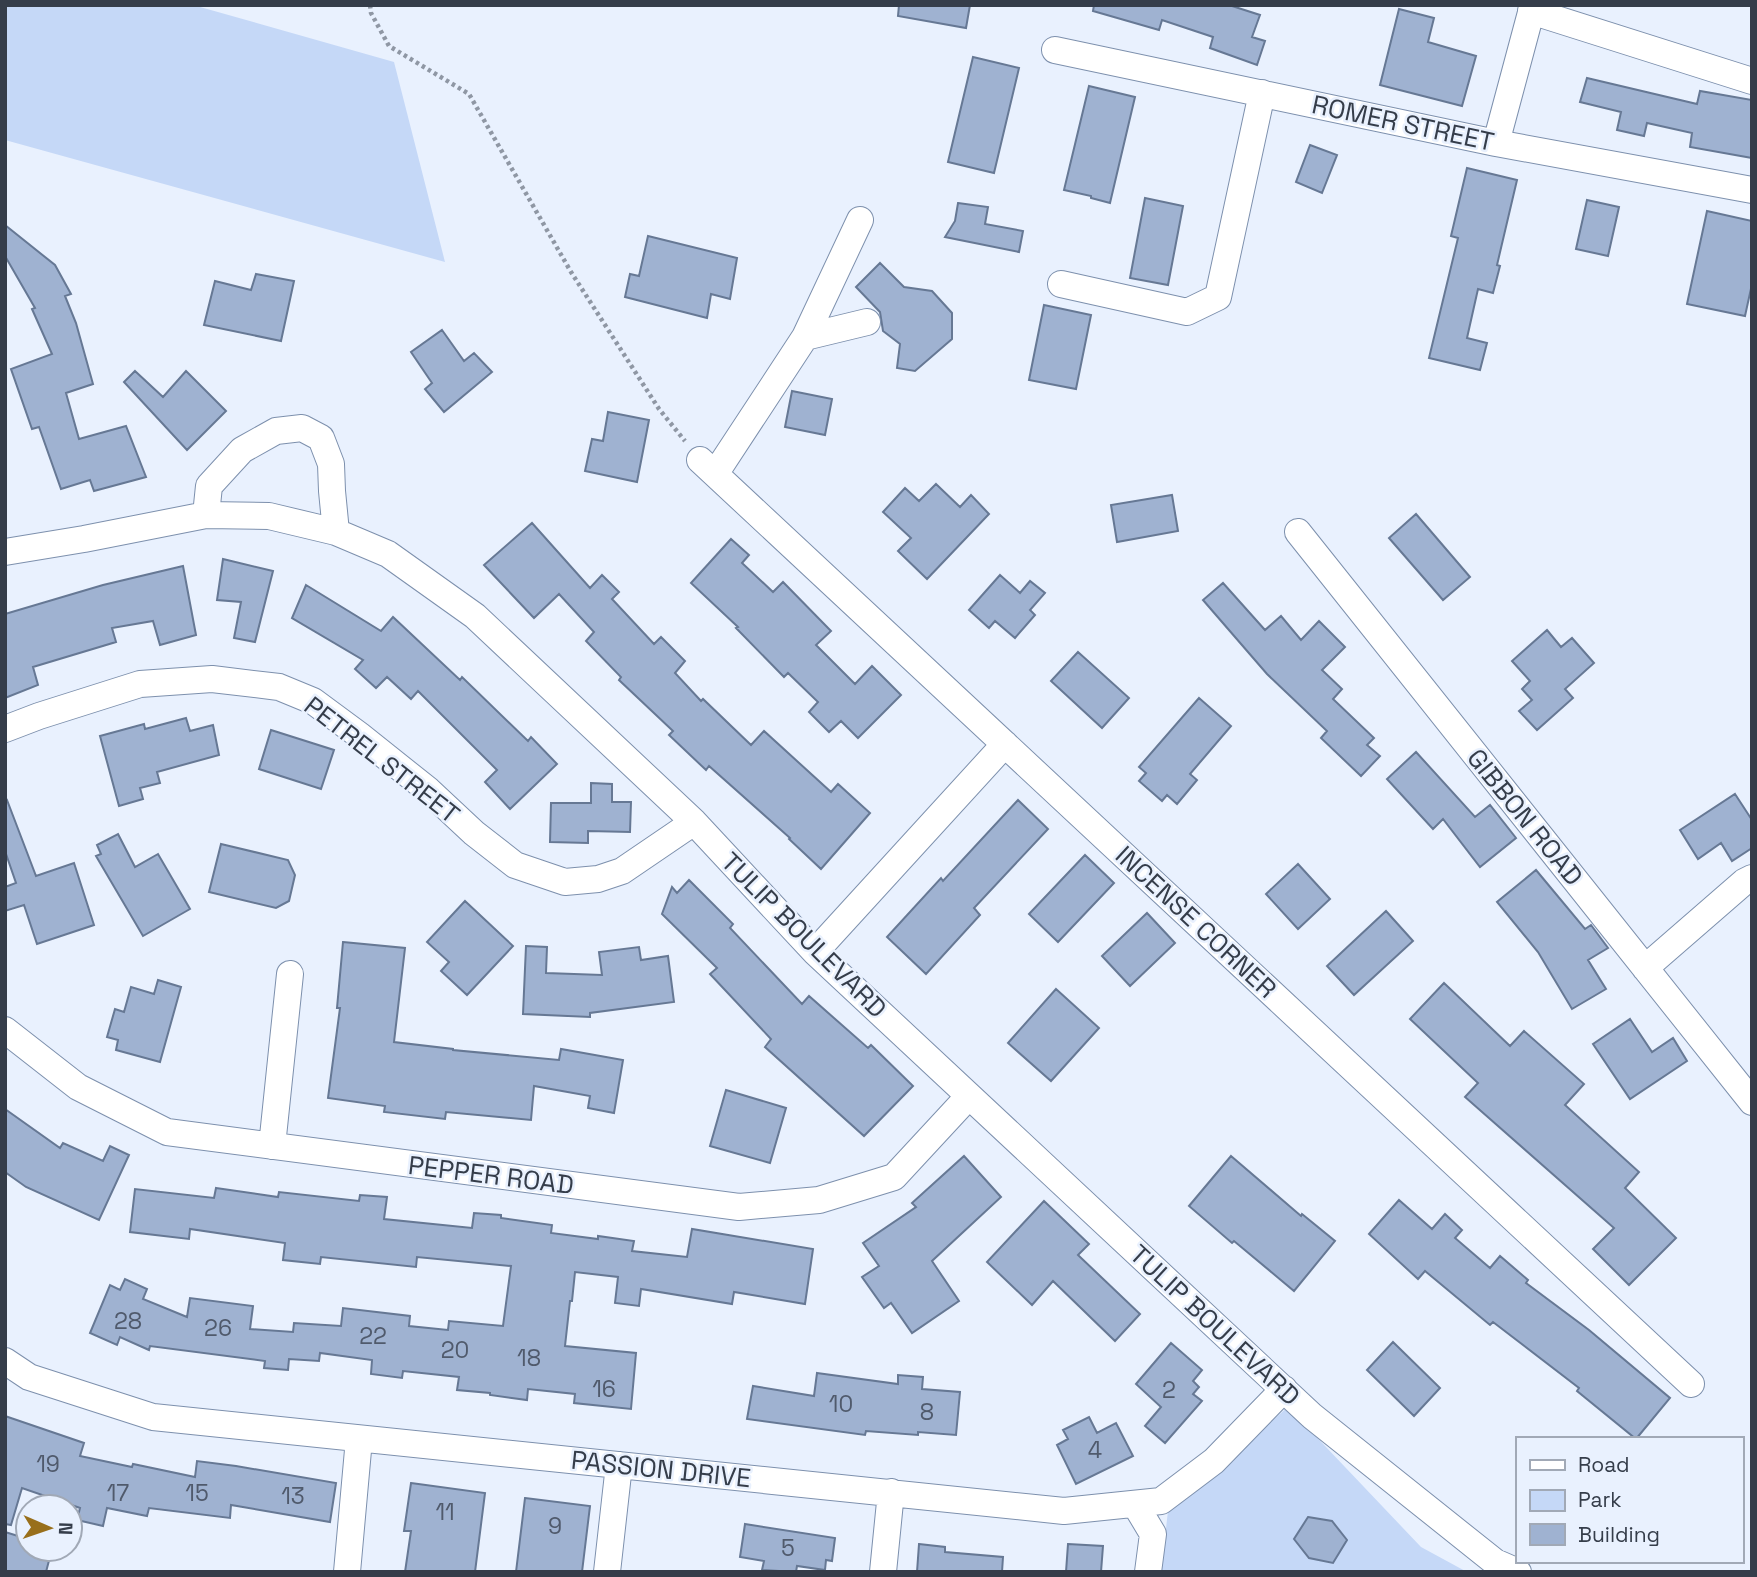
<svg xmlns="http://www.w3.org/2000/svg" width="1757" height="1577" viewBox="0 0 1757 1577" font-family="'Space Grotesk',sans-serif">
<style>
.green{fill:#c5d8f7}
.building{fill:#9fb2d1;stroke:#667894;stroke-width:2}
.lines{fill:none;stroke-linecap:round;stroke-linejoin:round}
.minor-casing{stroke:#7d90ad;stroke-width:28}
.path{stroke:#8f97a4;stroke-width:4.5;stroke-dasharray:3.5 3.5;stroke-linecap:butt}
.minor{stroke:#fff;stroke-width:26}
.labels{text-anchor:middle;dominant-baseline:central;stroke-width:5;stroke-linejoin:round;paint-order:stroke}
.number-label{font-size:23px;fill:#505a6c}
.street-label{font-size:26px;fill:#353d4a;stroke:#e9f1fe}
</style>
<rect width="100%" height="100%" fill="#e9f1fe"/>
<!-- green -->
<path class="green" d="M5 5H193L394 62 445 262 5 140Z
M1288 1407 1421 1547 1467 1572H1161L1168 1511Z"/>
<!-- building -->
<path class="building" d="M899 5H970L966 28 898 16Z
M1094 5H1229L1260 15 1252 37 1265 41 1257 65 1210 48 1213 37 1162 20 1159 30 1093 11Z
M1399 9 1434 18 1428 42 1476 56 1462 106 1380 85Z
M973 57 1019 68 994 173 948 162Z
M1587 78 1697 104 1700 91 1752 100V158L1690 147 1692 133 1647 123 1644 136 1617 130 1621 112 1580 102Z
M1089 86 1135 97 1110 203 1091 198V196L1064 190Z
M1310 145 1337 155 1322 193 1296 182Z
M1467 168 1517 180 1497 265 1500 266 1493 293 1478 289 1467 338 1487 343 1480 370 1429 358 1458 238 1451 236Z
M1145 198 1183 206 1168 285 1130 278Z
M1587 200 1619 207 1608 256 1576 249Z
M958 203 988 207 985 224 1023 231 1019 252 945 237 955 221Z
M1707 211 1752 221V284L1745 316 1687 304Z
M5 225 55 265 71 294 65 296 76 323 93 384 66 393 79 439 126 426 146 477 94 491 90 480 61 489 39 427 32 429 11 369 52 354 32 309 35 308 5 256Z
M648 236 737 258 730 299 711 294 707 318 625 297 630 274 639 276Z
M880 263 904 287 932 291 952 313V339L915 371 897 368 900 344 883 331 880 312 856 287Z
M256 274 294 281 281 341 204 325 215 281 251 290Z
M1044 305 1091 315 1076 389 1029 380Z
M442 330 464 361 474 353 492 372 444 412 425 389 432 383 411 352Z
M135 371 163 397 186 371 226 411 187 450 124 382Z
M792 391 832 399 825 435 785 427Z
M608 412 649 420 637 482 585 471 592 439 603 441Z
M936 484 960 507 971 495 989 514 927 579 898 551 911 538 883 512 905 488 919 501Z
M1172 495 1178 531 1117 542 1111 505Z
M1416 514 1470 577 1443 600 1389 538Z
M532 523 590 588 602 575 619 592 612 599 654 644 661 637 685 661 675 673 701 701 703 699 751 745 764 731 831 792 838 784 870 813 821 869 789 839 790 838 709 766 706 770 669 735 673 731 619 680 621 677 586 641 594 632 559 594 534 618 484 565Z
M731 539 749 555 742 563 773 592 783 582 831 631 816 645 855 684 872 666 901 695 858 738 841 721 829 732 809 712 818 702 788 673 784 677 736 628 738 627 691 583Z
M223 559 273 571 255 642 234 638 241 602 217 600Z
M183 566 196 635 160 645 153 621 112 628 116 642 33 667 38 685 5 698V614L103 585Z
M1000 575 1020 593 1030 581 1045 593 1030 610 1035 615 1015 638 995 621 989 628 969 610Z
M1223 583 1265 630 1281 616 1301 640 1319 621 1345 647 1322 670 1342 689 1333 699 1374 738 1367 745 1380 756 1361 776 1321 738 1327 731 1267 674 1203 600Z
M306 585 381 631 393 617 460 680 462 677 528 741 531 737 557 764 510 809 485 782 497 770 418 691 411 699 387 677 376 688 355 669 363 660 292 618Z
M1547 630 1561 647 1572 638 1594 663 1565 689 1573 698 1537 730 1519 711 1532 700 1522 689 1530 681 1512 661Z
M1078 652 1129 698 1102 728 1051 681Z
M1199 698 1231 726 1190 774 1197 780 1177 804 1167 795 1162 801 1139 781 1146 773 1139 767Z
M186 718 190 731 213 725 219 755 157 772 160 783 140 788 143 799 119 806 100 736 144 724 145 729Z
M271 730 334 750 321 789 259 769Z
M1416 752 1475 817 1490 805 1516 838 1480 867 1443 819 1433 829 1387 779Z
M591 783 612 784V802H631L630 832 588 831V843L550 842 551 803H591Z
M1735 794 1752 820V848L1732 861 1721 843 1698 859 1680 830Z
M7 800 36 876 74 863 94 925 37 944 24 905 5 911V887L16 883 5 851V801Z
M1018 800 1048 829 974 908 980 915 926 974 887 937 941 878 943 881Z
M118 834 135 867 158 854 190 909 143 936 96 856 101 854 97 845Z
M221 844 288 860 295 875 289 901 276 908 209 892Z
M1085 855 1114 883 1058 942 1029 914Z
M1298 864 1330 899 1298 929 1266 894Z
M1536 870 1585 929 1591 925 1608 948 1588 960 1606 989 1572 1009 1538 952 1497 902Z
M689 880 733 924 730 928 802 1004 809 996 868 1048 871 1045 913 1086 864 1136 765 1047 771 1039 710 974 717 968 662 914 672 887 677 893Z
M465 901 513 946 467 995 441 971 449 962 427 942Z
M1386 911 1413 941 1354 995 1327 966Z
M1147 913 1175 943 1130 986 1102 956Z
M343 942 405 948 394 1042 453 1049V1050L559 1060 561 1049 623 1060 614 1113 588 1108 590 1096 534 1086 531 1120 446 1112 445 1119 384 1112 385 1106 328 1098 340 1008H337Z
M526 946 547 947 546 973 602 975 599 952 639 947 641 960 668 956 674 1002 590 1013V1017L523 1014Z
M158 980 181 987 160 1062 116 1050 118 1040 107 1037 115 1009 124 1012 131 987 154 994Z
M1444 983 1510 1046 1524 1031 1584 1084 1565 1105 1639 1172 1625 1188 1676 1238 1629 1285 1593 1249 1614 1228 1465 1097 1478 1083 1410 1019Z
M1056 989 1099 1028 1051 1081 1008 1043Z
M1630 1019 1652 1052 1673 1038 1687 1061 1630 1099 1593 1044Z
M726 1090 786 1108 770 1163 710 1146Z
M5 1109 60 1148 63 1143 103 1161 110 1146 129 1155 99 1220 26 1187 5 1172Z
M964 1156 1001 1197 932 1261 959 1301 912 1333 891 1303 884 1308 862 1277 879 1266 863 1243 916 1207 912 1203Z
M1231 1156 1301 1216 1302 1214 1335 1241 1294 1291 1234 1241 1232 1243 1189 1206Z
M216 1188 278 1197 279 1192 359 1201 360 1195 387 1197 384 1219 472 1228 474 1213 501 1215V1218L552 1225 551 1233 598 1239V1236L634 1241 632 1251 687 1257 692 1229 813 1249 805 1304 734 1292 732 1304 641 1289 639 1306 615 1303 618 1277 575 1272 572 1301H570L565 1346 636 1353 631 1409 574 1403 575 1394 528 1389 527 1400 490 1395V1393L457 1390 459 1377 403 1371 402 1378 371 1374 372 1360 320 1353 319 1361 289 1359 288 1370 264 1368 265 1361 150 1346 149 1350 120 1337 117 1345 90 1333 110 1285 120 1290 125 1279 147 1289 143 1299 187 1317 190 1298 253 1306 250 1329 293 1332 294 1323 341 1326 343 1308 410 1316 409 1326 448 1330 449 1321 503 1326 511 1266 417 1257 416 1267 321 1257 320 1264 283 1260 285 1243 190 1229 189 1239 130 1232 135 1189 214 1198Z
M1399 1200 1432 1229 1445 1214 1462 1230 1455 1238 1490 1268 1500 1256 1528 1280 1526 1283 1589 1330 1670 1398 1636 1439 1577 1391 1579 1388 1493 1322 1490 1325 1425 1271 1418 1279 1369 1234Z
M1044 1201 1089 1244 1078 1255 1140 1314 1115 1341 1053 1281 1032 1305 987 1262Z
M1393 1342 1440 1388 1414 1416 1367 1370Z
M1171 1343 1202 1370 1193 1381 1199 1387 1193 1394 1202 1401 1165 1443 1145 1426 1161 1407 1136 1384Z
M817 1373 898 1384V1375L923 1377 922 1389 960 1392 956 1435 918 1432V1435L866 1431 865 1435 747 1419 753 1386 814 1396Z
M5 1416 84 1443 80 1456 132 1467 133 1464 195 1477 197 1461 236 1466 336 1483 330 1522 231 1505 230 1518 149 1508 147 1516 107 1508 103 1526 77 1520 80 1508 22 1488 11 1525 5 1524Z
M1089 1417 1097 1433 1116 1423 1133 1456 1076 1484 1057 1445 1068 1439 1063 1430Z
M411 1483 485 1493 475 1572H405L411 1531H404Z
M525 1498 590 1506 582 1572H516Z
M1308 1517 1332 1521 1347 1540 1333 1563 1309 1558 1294 1539Z
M745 1524 835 1538 832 1561 826 1560 825 1570 797 1566 796 1572 762 1570 764 1561 740 1557Z
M5 1532 28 1539V1549H52L46 1572H5Z
M919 1544 945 1547V1552L1003 1557 1002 1572H917Z
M1068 1544 1103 1546 1101 1572H1066Z"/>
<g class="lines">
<!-- minor casing -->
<g class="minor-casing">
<path id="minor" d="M1531 11 1752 81
M1055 50 1496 143 1752 190
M1496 143 1533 5
M1061 284 1187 312 1218 297 1262 93
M805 337 867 322
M700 460 1691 1384
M715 474 805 337 860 220
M206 515 209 486 242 450 276 431 302 428 321 438 331 464 332 491 336 532
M1298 532 1752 1102
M5 552 84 539 206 515 269 516 336 532 388 554 475 616 694 822 815 952 1312 1416 1495 1562 1518 1572
M5 729 39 716 140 684 212 679 279 687 313 701 359 735 428 790 474 833 515 865 565 882 598 879 622 871 694 822
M815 952 1005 744
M1645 968 1744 882 1752 878
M5 1030 78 1087 167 1132 739 1207 819 1200 894 1177 969 1096
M272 1146 290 974
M5 1361 29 1377 153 1417 1064 1511 1161 1501 1214 1461 1284 1389
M1135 1504 1153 1534 1148 1572
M347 1572 359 1439
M607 1572 619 1465
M883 1572 891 1492"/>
</g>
<!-- path -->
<path class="path" d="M370 5 371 13 389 46 469 94 571 272 659 409 685 441"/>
<!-- minor -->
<use href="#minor" class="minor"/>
</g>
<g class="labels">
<!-- number labels -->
<g class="number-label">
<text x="128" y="1321">28</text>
<text x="218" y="1328">26</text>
<text x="373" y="1336">22</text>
<text x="455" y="1350">20</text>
<text x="529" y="1358">18</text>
<text x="604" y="1389">16</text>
<text x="1169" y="1390">2</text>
<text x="841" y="1404">10</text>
<text x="927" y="1412">8</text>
<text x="1095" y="1450">4</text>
<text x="48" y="1464">19</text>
<text x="118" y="1493">17</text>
<text x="197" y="1493">15</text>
<text x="293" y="1496">13</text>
<text x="445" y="1512">11</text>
<text x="555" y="1526">9</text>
<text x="788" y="1548">5</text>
</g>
<!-- street labels -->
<g class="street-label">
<text transform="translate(1403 123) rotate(12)">ROMER STREET</text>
<text transform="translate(382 760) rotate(38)">PETREL STREET</text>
<text transform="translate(1525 817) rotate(51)">GIBBON ROAD</text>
<text transform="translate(1196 922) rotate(43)">INCENSE CORNER</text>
<text transform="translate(804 935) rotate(45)">TULIP BOULEVARD</text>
<text transform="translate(491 1175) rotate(7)">PEPPER ROAD</text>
<text transform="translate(1215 1325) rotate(43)">TULIP BOULEVARD</text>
<text transform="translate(661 1469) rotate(6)">PASSION DRIVE</text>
</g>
</g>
<!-- border -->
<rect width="1757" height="1577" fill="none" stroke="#353d4a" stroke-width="14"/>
<!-- legend -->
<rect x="1516" y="1437" width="228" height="126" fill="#e9f1fe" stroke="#a1a9b6" stroke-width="2"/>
<rect x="1530" y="1460" width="35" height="10" fill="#ffffff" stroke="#a1a9b6" stroke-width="2"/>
<text x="1578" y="1472" font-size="21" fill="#353d4a">Road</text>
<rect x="1530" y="1490" width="35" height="21" fill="#c5d8f7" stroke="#a1a9b6" stroke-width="2"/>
<text x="1578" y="1507" font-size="21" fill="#353d4a">Park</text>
<rect x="1530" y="1524" width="35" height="21" fill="#9fb2d1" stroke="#a1a9b6" stroke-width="2"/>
<text x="1578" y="1542" font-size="21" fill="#353d4a">Building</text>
<!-- north arrow -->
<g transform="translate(49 1528) rotate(92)"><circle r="33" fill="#e9f1fe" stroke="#a1a9b6" stroke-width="2"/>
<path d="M0-5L12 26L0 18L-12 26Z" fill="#986f1b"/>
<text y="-10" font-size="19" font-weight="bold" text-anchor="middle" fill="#353d4a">N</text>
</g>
</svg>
